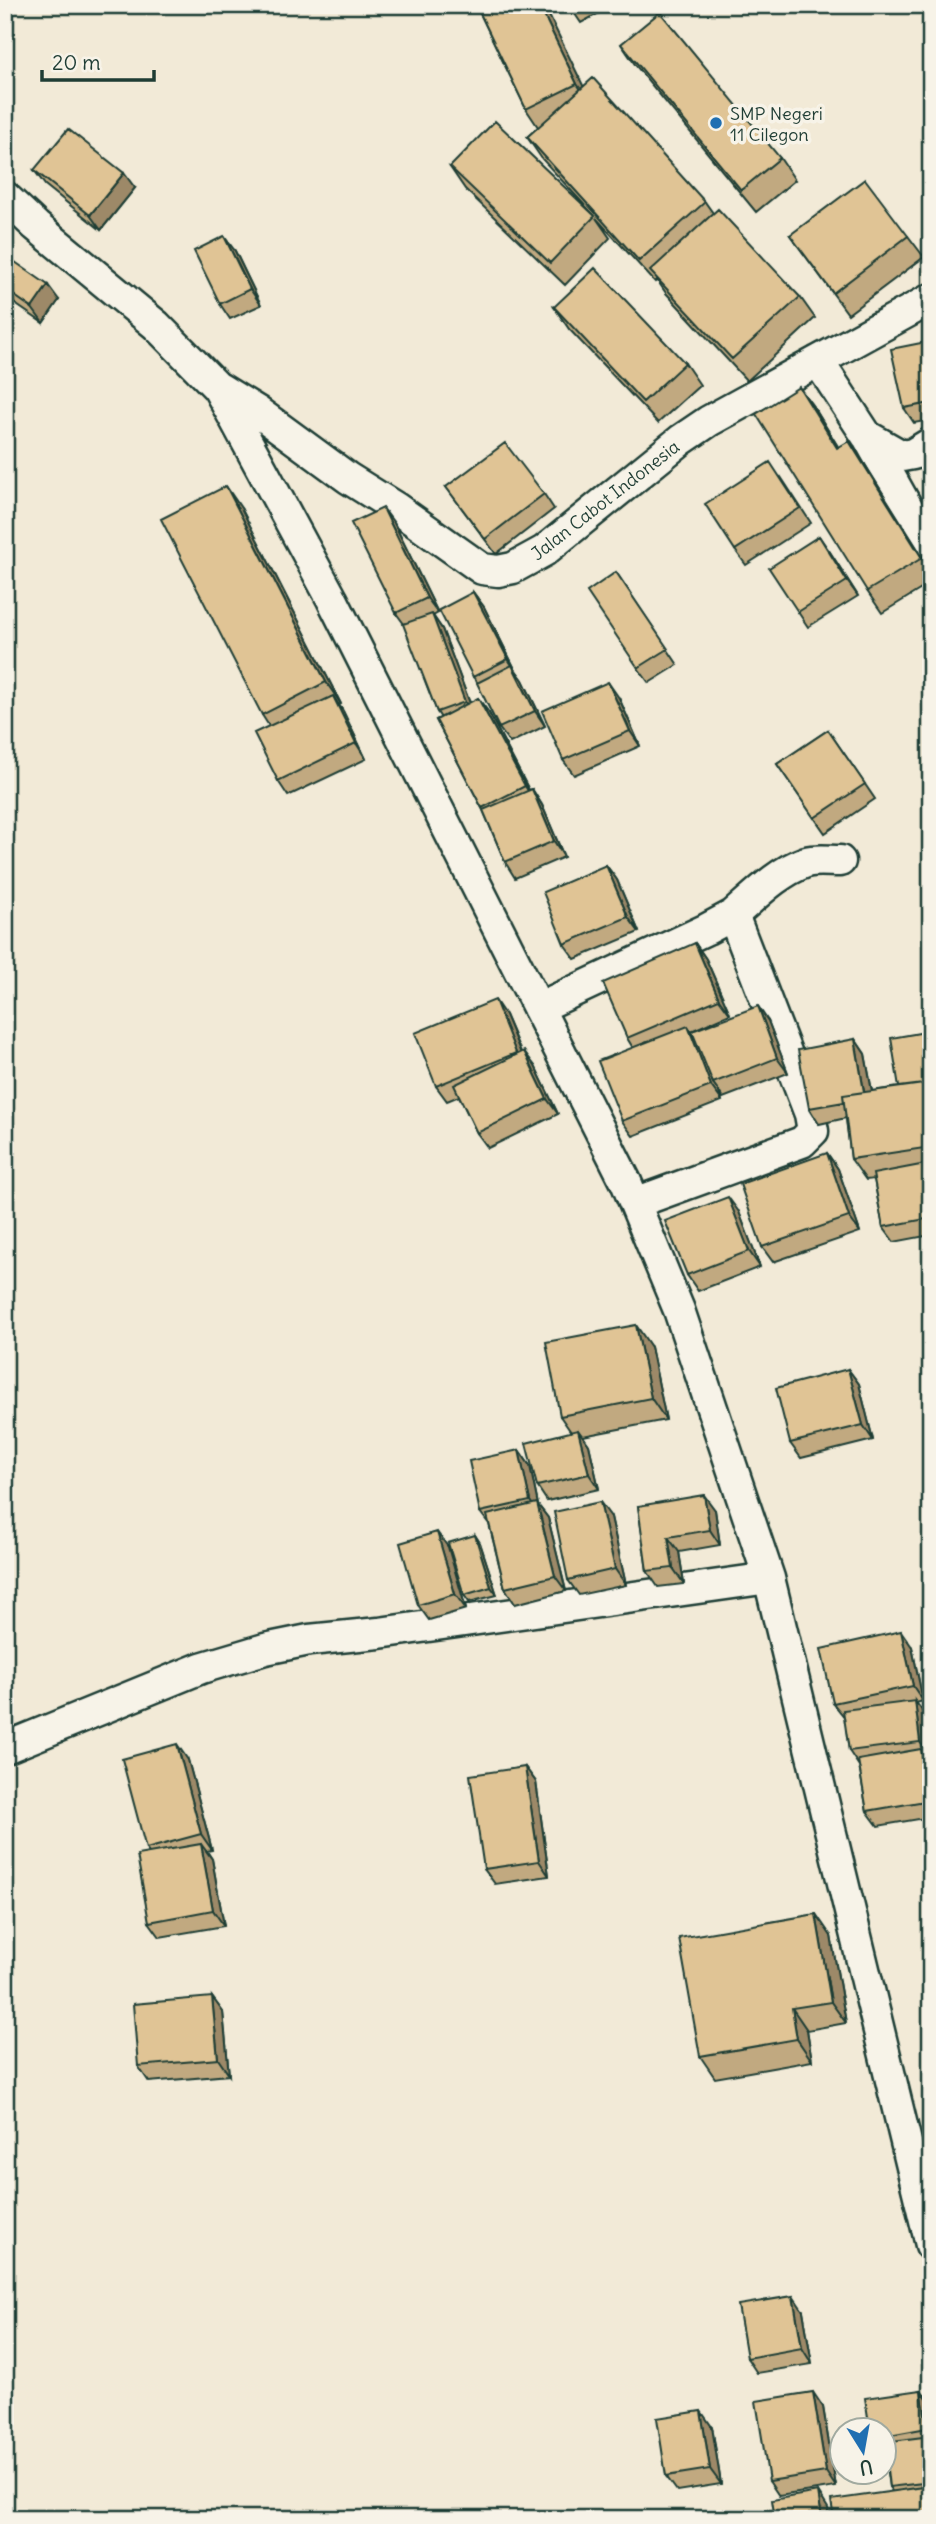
<svg xmlns="http://www.w3.org/2000/svg" width="936" height="2524" viewBox="0 0 936 2524" font-family="Delius,sans-serif">
<style>
.lines{fill:none;stroke-linecap:round;stroke-linejoin:round}
.street-casing{stroke:#1f3d34;stroke-width:35}
.street{stroke:#f7f3e8;stroke-width:30}
.wall{fill:#c1a980;stroke:#1f3d34;stroke-width:2}
.shaded-wall{fill:#9d8968;stroke:#1f3d34;stroke-width:2}
.building{fill:#e0c495;stroke:#1f3d34;stroke-width:2}
.poi-dot{fill:#1f6fb2;stroke:#f7f3e8;stroke-width:2.5}
.labels{text-anchor:middle;dominant-baseline:central;stroke-width:7;stroke-linejoin:round;paint-order:stroke}
.poi-label{font-size:18px;fill:#1f3d34;stroke:#f7f3e8;text-anchor:start}
.street-label{font-size:18px;fill:#1f3d34;stroke:#f7f3e8}
</style>
<rect width="100%" height="100%" fill="#f2ead7"/>
<filter id="ink" filterUnits="userSpaceOnUse"><feTurbulence type="fractalNoise" baseFrequency=".0143" numOctaves="2"/><feDisplacementMap in="SourceGraphic" scale="14" xChannelSelector="R" yChannelSelector="G"/><feConvolveMatrix kernelMatrix="1 2 1 2 8 2 1 2 1" color-interpolation-filters="sRGB"/></filter>
<g filter="url(#ink)">
<g class="lines">
<!-- street casing -->
<g class="street-casing">
<path id="street" d="M5 197 36 226 156 325 218 388 332 599 626 1182 679 1310 769 1578 931 2245
M818 361 867 436 902 456 913 454 931 443
M219 388 258 412 348 478 396 508 482 569 498 571 513 568 544 551 681 440 709 421 931 299
M869 439 931 550
M538 1008 707 929 733 915
M635 1203 802 1142 813 1131 810 1114 733 915C755 896 778 872 806 862 816 859 829 861 840 861
M5 1748 201 1668 265 1649 309 1640 379 1633 769 1578"/>
</g>
<!-- street -->
<use href="#street" class="street"/>
</g>
<!-- wall -->
<path class="wall" d="M476 5 583 87 705 202 713 213 800 297 815 318 747 381 666 293 657 280 655 282 596 218 610 238 565 285 465 189 450 167 592 213 542 159 527 137 538 127 526 109Z
M569 5H614L581 23Z
M621 44 780 158 795 180 756 212 636 66Z
M34 170 135 188 101 230 45 185Z
M790 235 908 236 924 257 848 314Z
M235 251 261 305 230 319 220 304Z
M5 255 59 300 43 323 5 297Z
M554 307 685 363 700 385 658 423 569 329Z
M931 341V420L914 423 904 408Z
M815 409 839 448 864 463 931 570V583L882 613 867 591Z
M781 477 811 523 746 565 735 550Z
M446 487 544 494 554 509 496 554Z
M241 508 341 704 339 705 343 711 366 759 288 796 278 781 269 726 262 715Z
M394 523 438 613 433 616 442 629 470 703 478 698 489 713 529 790 532 789 542 805 564 857 515 878 505 862 483 810 436 720 441 718 437 712 404 624 396 613Z
M830 552 858 596 808 627 798 612Z
M616 572 678 665 649 683 638 668Z
M473 592 484 607 515 669 523 680 545 726 510 743 499 728 477 682 473 677Z
M619 698 640 746 574 775 563 760Z
M828 730 875 799 825 833 777 764Z
M606 865 617 880 639 932 575 959 564 944Z
M695 943 706 959 730 1014 691 1031 694 1036 768 1021 788 1073 723 1098 718 1090 722 1101 633 1136 622 1121 633 1048 627 1038Z
M505 1015 521 1052 535 1066 558 1114 488 1148 477 1133 459 1096 447 1101 436 1086Z
M931 1031V1235L894 1242 883 1227 874 1179 866 1180 851 1159 846 1118 819 1124 809 1108 855 1039 865 1054 872 1091 899 1087Z
M827 1153 838 1169 860 1232 773 1262 762 1247Z
M739 1212 760 1267 698 1291 687 1275Z
M651 1347 666 1420 583 1436 589 1445 599 1489 547 1501 537 1486 571 1432 560 1416Z
M848 1369 859 1384 873 1440 801 1458 790 1443Z
M519 1450 530 1466 538 1505 548 1518 566 1591 515 1604 505 1588 489 1524 480 1512Z
M638 1506 715 1510 720 1545 679 1552 684 1584 658 1587 647 1571Z
M611 1517 626 1585 579 1595 568 1580Z
M475 1535 480 1543 497 1595 469 1602 464 1595Z
M448 1547 466 1609 429 1620 418 1605Z
M912 1647 923 1701 916 1703 926 1716 931 1754V1757L927 1758 931 1762V1817L878 1826 867 1811 859 1766 849 1751 845 1718 833 1703Z
M188 1760 212 1850 207 1851 212 1859 224 1926 160 1937 149 1922V1853L146 1849Z
M525 1767 536 1782 549 1876 495 1884 484 1869Z
M831 1936 846 2023 807 2030 812 2061 715 2078 700 2056Z
M212 1997 223 2012 229 2075 149 2082 138 2066Z
M803 2311 812 2364 757 2373 747 2358Z
M921 2390 931 2403V2519L892 2491 889 2487 884 2453V2430Z
M823 2407 836 2487 779 2496 769 2481Z
M712 2427 721 2484 677 2491 666 2476Z"/>
<!-- shaded-wall -->
<path class="shaded-wall" d="M539 5H544L593 106 577 84Z
M124 173 135 188 101 230 90 215Z
M224 236 235 251 261 305 250 289Z
M48 285 59 300 43 323 32 308Z
M799 387 815 409 852 470 837 448Z
M849 441 864 463 931 571 922 558Z
M226 486 241 508 341 704 326 682Z
M383 508 394 523 438 613 427 598Z
M819 536 830 552 858 596 847 581Z
M473 592 484 607 515 669 523 680 545 726 535 711 515 670 508 659Z
M432 614 442 629 475 717 465 702Z
M608 682 619 698 640 746 630 731Z
M333 696 343 711 366 759 356 743Z
M478 698 489 713 535 802 525 786Z
M532 789 542 805 564 857 554 841Z
M606 865 617 880 639 932 628 917Z
M695 943 706 959 730 1014 719 999Z
M495 1000 505 1015 527 1068 516 1053Z
M758 1006 768 1021 788 1073 777 1058Z
M688 1026 698 1042 713 1083 718 1090 722 1101 711 1086Z
M855 1039 865 1054 876 1113 865 1097Z
M524 1051 535 1066 558 1114 547 1099Z
M827 1153 838 1169 860 1232 849 1217Z
M728 1197 739 1212 760 1267 749 1251Z
M636 1325 651 1347 666 1420 651 1398Z
M848 1369 859 1384 873 1440 863 1425Z
M578 1430 589 1445 599 1489 589 1474Z
M519 1450 530 1466 538 1505 548 1518 566 1591 555 1576 540 1514 530 1501Z
M704 1495 715 1510 720 1545 710 1530Z
M600 1502 611 1517 626 1585 615 1569Z
M437 1532 448 1547 466 1609 455 1594Z
M475 1535 480 1543 497 1595 491 1587Z
M668 1537 679 1552 684 1584 673 1568Z
M901 1631 912 1647 923 1701 913 1686Z
M915 1701 926 1716 931 1757 920 1742Z
M177 1744 188 1760 212 1850 201 1834Z
M921 1749 931 1762V1800Z
M525 1767 536 1782 549 1876 539 1861Z
M201 1844 212 1859 224 1926 213 1910Z
M816 1914 831 1936 846 2023 831 2002Z
M212 1997 223 2012 229 2075 218 2059Z
M792 2008 807 2030 812 2061 797 2039Z
M793 2296 803 2311 812 2364 802 2348Z
M921 2390 931 2403V2433L927 2428Z
M813 2392 823 2407 836 2487 826 2472Z
M701 2411 712 2427 721 2484 710 2469Z
M924 2487 931 2496V2519H929Z
M818 2492 828 2508 830 2519H822Z"/>
<!-- building -->
<path class="building" d="M476 5H539L577 84 526 109Z
M660 12 780 158 741 190 621 44Z
M593 78 705 202 639 261 527 137Z
M495 121 595 216 550 263 450 167Z
M68 129 124 173 90 215 34 170Z
M865 179 908 236 833 293 790 235Z
M718 209 800 297 732 359 650 271Z
M224 236 250 289 220 304 194 251Z
M5 255 48 285 32 308 5 289Z
M595 268 685 363 643 402 554 307Z
M931 341V403L904 408 891 349Z
M799 387 837 448 849 441 922 558 867 591 756 414Z
M505 443 544 494 485 539 446 487Z
M770 462 800 508 735 550 705 504Z
M226 486 326 682 262 715 161 519Z
M383 508 427 598 396 613 351 523Z
M819 536 847 581 798 612 769 568Z
M616 572 668 649 638 668 587 592Z
M473 592 508 659 473 677 439 610Z
M432 614 465 702 437 712 403 624Z
M512 665 535 711 499 728 477 683Z
M608 682 630 731 563 760 542 711Z
M333 696 356 743 278 781 254 733Z
M478 698 525 786 482 808 436 720Z
M828 730 865 784 814 818 777 764Z
M532 789 554 841 505 862 483 810Z
M606 865 628 917 564 944 543 892Z
M695 943 719 999 627 1038 603 983Z
M495 1000 516 1053 436 1086 415 1033Z
M758 1006 777 1058 713 1083 692 1031Z
M688 1026 711 1086 622 1121 598 1061Z
M931 1031V1083L899 1087 891 1038Z
M855 1039 864 1092 843 1095 844 1102 809 1108 798 1050Z
M524 1051 547 1099 477 1133 454 1085Z
M931 1083V1147L851 1159 843 1095Z
M827 1153 849 1217 762 1247 740 1184Z
M931 1163V1218L883 1227 873 1174Z
M728 1197 749 1251 687 1275 665 1221Z
M636 1325 651 1398 560 1416 546 1342Z
M848 1369 863 1425 790 1443 776 1388Z
M578 1430 589 1474 537 1486 526 1443Z
M519 1450 530 1501 480 1512 469 1461Z
M704 1495 710 1530 668 1537 673 1568 647 1571 638 1506Z
M600 1502 615 1569 568 1580 554 1512Z
M537 1503 555 1576 505 1588 487 1515Z
M437 1532 455 1594 418 1605 400 1543Z
M475 1535 491 1587 464 1595 448 1543Z
M901 1631 913 1686 833 1703 821 1649Z
M915 1701 920 1742 849 1751 843 1710Z
M177 1744 201 1834 146 1849 122 1759Z
M921 1749 931 1800 867 1811 858 1760Z
M525 1767 539 1861 484 1869 470 1775Z
M201 1844 213 1910 149 1922 137 1855Z
M816 1914 831 2002 792 2008 797 2039 700 2056 679 1938Z
M212 1997 218 2059 138 2066 133 2004Z
M793 2296 802 2348 747 2358 738 2305Z
M921 2390 927 2428 884 2436V2430H870L865 2398Z
M813 2392 826 2472 769 2481 756 2401Z
M701 2411 710 2469 666 2476 657 2418Z
M931 2436V2482L889 2487 884 2442Z
M924 2487 929 2519H834L831 2500Z
M818 2492 822 2519H775L772 2500Z"/>
</g>
<!-- markers -->
<circle class="poi-dot" cx="716" cy="123" r="7"/>
<g class="labels">
<!-- poi labels -->
<g class="poi-label">
<text x="730" y="113">SMP Negeri<tspan x="730" dy="21">11 Cilegon</tspan></text>
</g>
<!-- street labels -->
<g class="street-label">
<text transform="translate(605 500) rotate(-38)">Jalan Cabot Indonesia</text>
</g>
</g>
<!-- margin -->
<rect width="936" height="2524" fill="none" stroke="#f7f3e8" stroke-width="28"/>
<rect x="14" y="14" width="908" height="2496" fill="none" stroke="#1f3d34" stroke-width="2.5" filter="url(#ink)"/>
<!-- north arrow -->
<g transform="translate(863 2451) rotate(169)"><circle r="33" fill="#f7f3e8" stroke="#a1aaa0" stroke-width="2"/>
<path d="M0-5L12 26L0 18L-12 26Z" fill="#1f6fb2"/>
<text y="-10" font-size="19" font-weight="bold" text-anchor="middle" fill="#1f3d34">U</text>
</g>
<!-- scale -->
<path d="M42 70v10h112v-10" fill="none" stroke="#1f3d34" stroke-width="3.5"/>
<text x="52" y="70" font-size="21" fill="#1f3d34" stroke="#f7f3e8" stroke-width="5" paint-order="stroke">20 m</text>
</svg>
